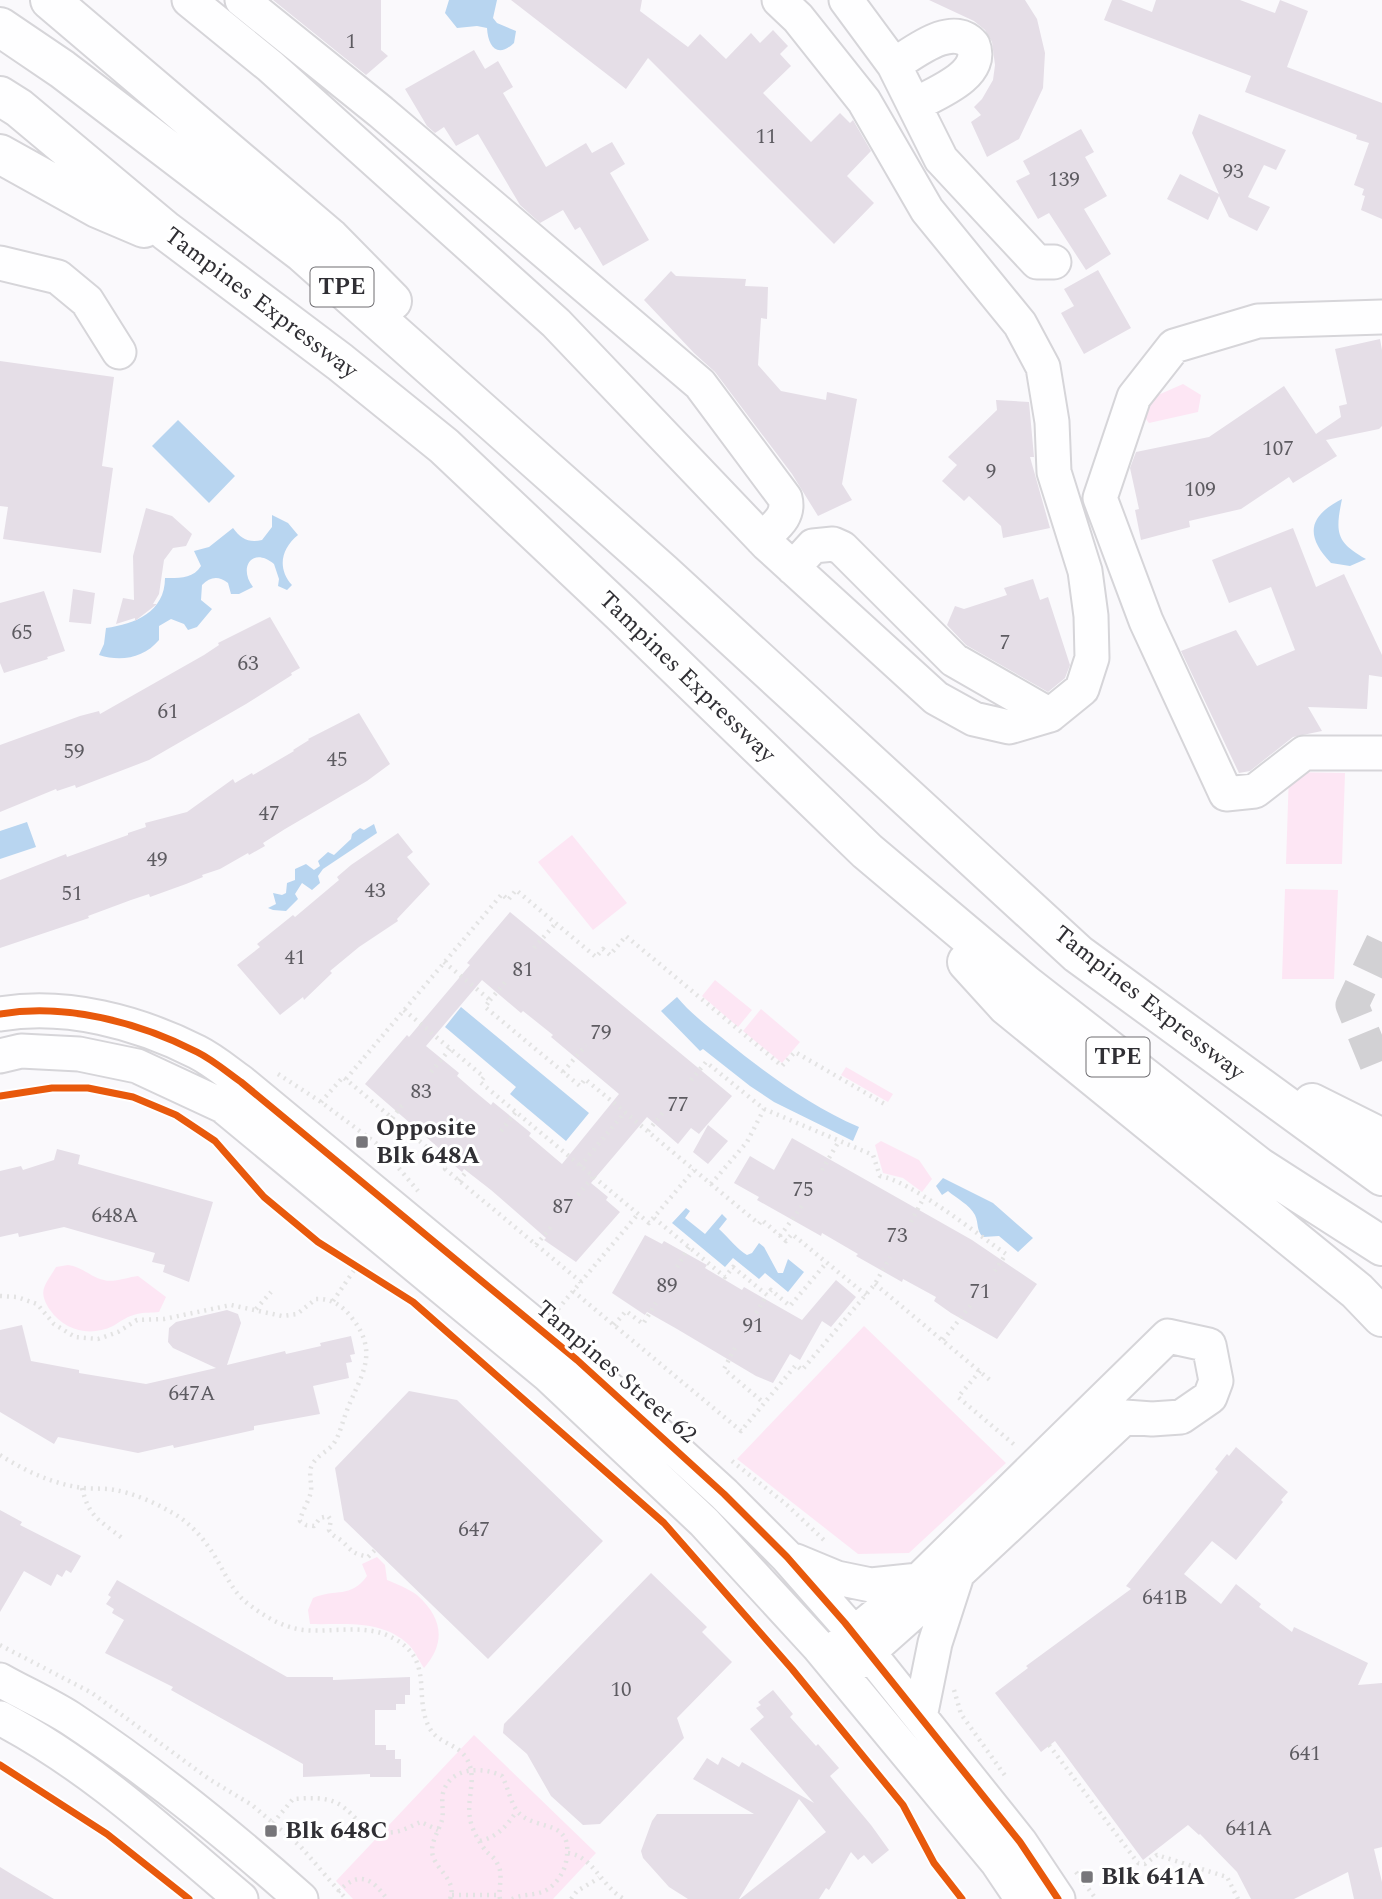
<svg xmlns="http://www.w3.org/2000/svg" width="1382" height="1899" viewBox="0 0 1382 1899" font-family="Spectral,serif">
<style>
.green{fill:#fde6f4}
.water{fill:#b8d5f0}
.building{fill:#e5dee7;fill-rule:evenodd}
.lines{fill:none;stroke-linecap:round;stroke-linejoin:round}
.minor-tunnel{stroke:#d2d1d4;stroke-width:33;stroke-dasharray:33 17;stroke-linecap:butt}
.minor-casing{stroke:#d6d5d9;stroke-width:37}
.highway-casing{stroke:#d6d5d9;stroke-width:42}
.path{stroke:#e3e3e3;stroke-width:4.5;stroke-dasharray:2 5;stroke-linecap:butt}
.minor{stroke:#fefeff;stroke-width:33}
.highway{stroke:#fefeff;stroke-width:38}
.cycleway-casing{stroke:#fff;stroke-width:11}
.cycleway{stroke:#e8590c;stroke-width:7}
.poi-dot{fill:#77767a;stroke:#fff;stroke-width:2.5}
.labels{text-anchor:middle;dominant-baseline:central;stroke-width:6;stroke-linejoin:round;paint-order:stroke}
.number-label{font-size:21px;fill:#5d5b61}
.shield{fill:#fff;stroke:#6e6d71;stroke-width:2}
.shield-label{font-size:23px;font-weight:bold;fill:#302f34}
.street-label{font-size:24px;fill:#302f34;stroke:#fff}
.poi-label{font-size:24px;font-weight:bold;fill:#302f34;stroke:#fff;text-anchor:start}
</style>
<rect width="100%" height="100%" fill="#faf9fc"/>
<!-- green -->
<path class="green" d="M1183 384 1201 395 1198 412 1149 423 1138 409 1149 399Z
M1289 772 1345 773 1342 864H1286Z
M572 835 627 903 593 930 538 862Z
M1285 889 1338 890 1334 979H1282Z
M715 980 752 1010 738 1027 702 996Z
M761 1009 800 1042 782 1063 743 1031Z
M846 1067 893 1094 888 1102 841 1075Z
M881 1141 919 1160 932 1179 922 1192 903 1178 883 1173 875 1145Z
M68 1265C83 1267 90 1277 104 1280 113 1283 128 1277 138 1276L166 1297 159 1312C152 1313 144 1312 137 1314 128 1316 121 1321 113 1326 90 1337 65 1331 50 1310 37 1290 45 1286 56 1267Z
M864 1326 1006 1463 909 1553 858 1554 737 1459Z
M377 1557 385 1565 387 1580C397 1584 409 1589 417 1595 443 1618 446 1643 424 1668 419 1661 415 1651 409 1645 382 1619 345 1625 310 1624L308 1610 313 1598C336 1588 350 1599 367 1576L362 1564Z
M474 1735 596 1853 553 1899H353L336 1881Z"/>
<!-- water -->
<path class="water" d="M449 0H497L493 18 497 23 516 31 514 43C497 59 488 46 487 28L477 26 457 28 445 13Z
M178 420 235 476 209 503 152 446Z
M1342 499C1335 533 1336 542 1366 559L1350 566 1331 563C1305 536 1308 516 1342 499Z
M272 515 288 523 298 535C281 549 277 568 292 585L287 590 278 586 279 579 274 564C252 546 238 568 253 587L239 594H231L228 583C218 575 210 577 202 585L201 600 212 609 197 627 188 630 184 624 171 619 159 626V640C144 658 121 662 99 655L104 644 106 628C135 624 165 612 165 578 178 578 193 579 201 566L194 551 209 547 233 528C241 539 249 543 262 540L272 527Z
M27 822 36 847 0 859V831Z
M374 824 377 833 323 869 318 876 320 883 312 890 302 883 295 894 298 899 286 911 273 910 268 908 276 904 273 893 282 895 286 893 287 883 295 880V869L306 864 314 870 320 866 318 861 328 852 334 855 351 839 352 834 360 828 364 830Z
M677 997C691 1014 709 1027 726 1041 767 1074 810 1106 859 1127L853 1141 774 1102 750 1086 703 1049 700 1051 661 1011Z
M461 1007 589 1113 566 1141 510 1094 516 1087 445 1027Z
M943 1178 993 1203 1033 1238 1018 1252 999 1236 983 1237C976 1230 979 1224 975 1215 970 1205 956 1198 948 1191L942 1195 936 1186Z
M686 1208 690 1211 685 1218 705 1234 722 1214 727 1219 719 1229C728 1237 738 1250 747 1255L752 1253 759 1243 764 1247 778 1273H783L788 1259 804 1272 788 1292 765 1273 759 1279 733 1258 725 1267 672 1223Z"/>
<!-- building -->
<path class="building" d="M273 0H381V50L388 56 366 75Z
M511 0H642L640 11 688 47 700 34 726 59 751 33 760 43 773 30 788 46 780 54 791 66 763 93 811 142 840 113 850 123 853 120 871 151 847 176 874 203 834 244 648 58 626 89Z
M929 0H1025L1037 19 1045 53 1043 88 1019 139 987 157 971 122 981 115 974 107 982 99 993 80 995 65 992 42 985 30 974 21Z
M1112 0H1121L1152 12 1156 0H1240L1275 13 1280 0 1308 11 1287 67 1382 103V219L1361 210 1365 196 1362 195 1364 189 1354 185 1369 143 1356 139 1357 135 1245 92 1251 76 1104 20Z
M474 50 485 69 498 61 513 87 503 93 546 167 586 143 592 153 612 142 625 164 610 173 649 240 603 266 580 227 575 230 563 210 540 223 520 205 478 134 456 146 444 127 435 133 427 126 405 89Z
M1199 114 1286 150 1276 170 1264 165 1248 197 1270 207 1257 231 1229 217 1219 196 1208 220 1167 199 1180 174 1219 194 1192 133Z
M1081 129 1094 152 1085 157 1107 196 1084 209 1111 254 1086 270 1049 213 1038 219 1016 181 1030 174 1023 161Z
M1098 270 1131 328 1084 354 1061 313 1074 306 1064 289Z
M671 271 676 276 746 279 745 286 768 287 767 319 761 318 758 365 781 391 826 400 827 392 857 399 842 484 852 500 818 516 792 474 715 372 694 353 644 300Z
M1380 339 1382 350V426L1379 429 1326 440 1337 456 1293 483 1289 477 1241 509 1189 521 1190 527 1141 540 1135 510 1139 509 1130 468 1136 452 1209 437 1284 386 1316 434 1341 417 1339 406 1347 404 1335 349Z
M0 361 114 377 102 466 113 468 101 553 3 539 8 507 0 506Z
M996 400 1029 402 1034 457H1030L1050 528 1003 538 1001 526 969 496 964 501 942 481 957 465 948 457 997 410Z
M146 508 172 516 192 534 186 546 173 548 164 560 159 594 153 604H157L135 621V618L116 624 123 598 134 600 133 556Z
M1293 528 1316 587 1344 574 1382 655V677L1369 675 1367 709 1308 707 1322 731 1293 737 1250 771 1239 773 1181 651 1236 630 1257 666 1295 650 1271 587 1229 603 1212 560Z
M1033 579 1040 600 1048 597 1070 665 1065 678 1048 692 966 645 947 625 955 606 964 609 1007 595 1004 588Z
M73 589 95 593 91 624 69 622Z
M44 591 65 651 47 657 48 659 4 673 0 663V603Z
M270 617 300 668 291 673 292 675 246 704 149 760 76 788 75 785 57 791 56 789 0 812V745L80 716 99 711 100 714 204 655 219 645 218 643Z
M359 713 390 764 367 781 285 829 263 843 265 846 249 855 248 853 220 869 202 875 203 877 186 884 150 897 149 894 131 900 88 916 89 918 0 948V880L66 854 67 857 128 835V833L146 827 145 823 187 812 233 779 235 783 252 773 253 775 294 751 293 750 309 740 308 739Z
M398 833 413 852 407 857 430 884 397 919 398 921 359 947 330 971 332 973 304 1000 303 997 280 1015 237 965 260 947 257 944 293 915 295 917 339 880 337 877 351 865Z
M510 912 732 1096 699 1134 691 1128 678 1144 647 1117 591 1183 608 1197 606 1200 620 1212 576 1262 544 1240 546 1238 491 1190 464 1169 462 1172 446 1158 448 1156 365 1084 407 1035 409 1037 470 965 467 963ZM482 980 521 1013 523 1011 553 1035 551 1037 619 1094 562 1164 529 1136 531 1133 493 1102 491 1105 473 1090 457 1076 459 1073 426 1046Z
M708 1125 728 1141 708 1164 693 1152Z
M792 1138 972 1240 1037 1284 997 1339 951 1313 934 1301 936 1297 903 1279 902 1282 856 1256 858 1254 822 1233 821 1236 757 1200 759 1197 734 1183 750 1156 774 1170Z
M57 1149 80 1155 78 1164 213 1202 189 1282 163 1272 165 1265 152 1262 155 1253 64 1227 19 1237 18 1233 0 1237V1171L21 1166 23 1170 54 1160Z
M645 1235 662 1244 664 1241 707 1265 705 1268 742 1290 744 1287 802 1320 836 1280 856 1297 831 1327 822 1321 800 1360 790 1354 773 1383 756 1376 677 1329 647 1312 645 1315 612 1293Z
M227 1310 238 1314 241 1323 227 1365 285 1351 286 1354 321 1346 320 1343 351 1336 355 1354 350 1355 352 1362 346 1363 349 1378 313 1386 320 1414 254 1426V1430L174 1448 173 1445 138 1453 58 1437 54 1444 0 1412V1330L22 1325 31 1361 79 1370V1373L146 1384 216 1368 173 1348 168 1342 169 1328 176 1322Z
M409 1391 457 1400 603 1541 488 1659 344 1520 335 1468Z
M1236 1447 1288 1492 1281 1500 1283 1502 1236 1560 1212 1541 1184 1574 1221 1604 1236 1584 1261 1604 1259 1607 1292 1632 1294 1627 1368 1663 1358 1685 1382 1683V1847L1374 1849 1382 1882V1899H1354L1348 1872 1294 1899H1251L1237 1872 1200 1834 1199 1835 1188 1825 1143 1860 1055 1741 1041 1752 995 1693 1028 1668 1026 1666 1131 1589 1126 1586 1218 1472 1215 1469 1227 1454 1229 1456Z
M0 1510 22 1522 20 1525 81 1556 71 1573 66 1570 62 1577 57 1574 51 1586 24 1571 0 1612Z
M651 1573 707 1627 702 1632 732 1662 677 1718 684 1738 600 1824 583 1825 551 1796 527 1754 503 1733 504 1724Z
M117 1580 287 1677H333V1680L410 1677V1695H405V1704H396V1710H375V1745H386V1750H395V1759H401V1777H370V1774L303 1777V1764L171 1690 173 1687 105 1653 124 1620 112 1613 114 1609 106 1604 111 1597 108 1595Z
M773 1690 793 1714 790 1717 816 1746 818 1744 839 1768 830 1776 871 1825 889 1850 872 1864 864 1855 858 1860 851 1852 829 1890 826 1888 819 1899H740L826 1832 799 1799 739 1899H688L669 1887 643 1858 641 1851 652 1821 657 1814H754L693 1779 707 1758 718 1765 722 1757 739 1767 742 1762 814 1803 750 1729 764 1717 756 1708 761 1705 758 1702Z
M0 1867 13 1875 54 1899H0Z"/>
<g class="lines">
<!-- minor-tunnel -->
<path class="minor-tunnel" d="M1382 942 1352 1005 1379 1071 1382 1072"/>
<!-- minor casing -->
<g class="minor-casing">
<path id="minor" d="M189 0 270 66 556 323 767 544 936 698 974 719 1009 727 1050 715 1082 689 1092 658 1091 616 1085 571 1054 472 1052 422 1043 367 1020 324 927 210 864 101 798 18 779 0
M242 0 381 112 700 384 785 498C790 517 775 526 762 539
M846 0 894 65 941 159 1037 262H1054
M894 65C915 52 952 21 973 45 985 75 936 93 914 105
M0 263 58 277 87 301 119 352
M1382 317 1258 321 1174 346 1134 397 1100 498 1146 621 1226 794 1255 791 1304 753H1382
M793 568 813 546 833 544 842 548 954 660 1050 715
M0 1014C66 1003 138 1022 197 1052 213 1060 227 1072 241 1082L577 1360 724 1494 787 1557 845 1623 1020 1842 1058 1899
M0 1056 21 1051 79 1054 137 1066 223 1106 548 1375 704 1522 818 1646 997 1862 1022 1899
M796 1561 837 1578 871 1585 919 1580
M836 1648 919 1580 1168 1336 1209 1345 1216 1381 1210 1397 1181 1417 1152 1419 1125 1417 958 1573 852 1667
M0 1680C23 1693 48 1704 70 1718 152 1772 228 1834 301 1899
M920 1717 935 1643 957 1575
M0 1718C90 1765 164 1834 241 1899"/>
</g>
<!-- highway casing -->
<g class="highway-casing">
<path id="highway" d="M50 0 330 238 392 301
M0 27 62 69 303 253 663 573 1078 954 1382 1176
M0 96 19 108 166 231 340 362 444 446 622 614 867 851 1026 985 1259 1167 1382 1246
M0 154 97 208 144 228
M967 962 1007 1006 1357 1291 1382 1317
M1312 1103 1382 1138"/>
</g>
<!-- path -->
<path class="path" d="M534 948 556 923
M444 962 490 1000 485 1007 580 1086 585 1079 759 1224 762 1220 786 1241 792 1234 866 1295
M490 1000 508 979
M404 1010 484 1077 480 1082 649 1223 694 1170
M431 1072 450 1049
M563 1072 586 1045
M278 1074 321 1102 381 1147 418 1191
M346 1079 502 894 508 900 516 890 596 957 603 949 610 955 626 936 782 1066 795 1052 888 1106
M691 1080 706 1062 764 1109 873 1155 880 1176C911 1181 977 1234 1006 1254L994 1272
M321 1102 343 1077 448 1165 445 1169 581 1282
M392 1118 404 1103
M501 1131 516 1112
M648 1131 665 1110
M580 1166 625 1112
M822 1170 839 1141
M459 1181 474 1162
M711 1184 747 1142 764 1109
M578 1195 593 1177
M654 1218 725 1277 733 1267 767 1295 771 1290 790 1306 827 1262
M911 1222 924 1197
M780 1236 802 1206
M536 1245 552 1226
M677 1267 689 1247
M875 1284 991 1381
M573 1291 741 1431 796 1365 802 1370 875 1284 890 1257
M0 1296 17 1297 37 1304 54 1324 75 1337 98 1339 118 1332 137 1320 164 1319 231 1305 282 1316 297 1314 316 1299C331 1298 343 1306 352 1318 381 1355 359 1377 346 1413 342 1423 340 1434 334 1443 328 1452 318 1454 312 1465 308 1473 312 1483 311 1491 309 1502 302 1510 300 1521L306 1525 314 1526 320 1518 328 1516 331 1520 329 1530C333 1537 337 1537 342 1541 353 1552 352 1553 368 1557L375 1550
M333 1301 357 1266
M256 1309 271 1292
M558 1309 638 1214
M756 1313 767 1295
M614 1325 626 1311 643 1324 656 1303
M943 1340 971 1305
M735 1348 724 1369 764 1403
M980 1371 958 1397 1017 1447
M0 1455C25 1471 53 1484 83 1488 93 1489 104 1488 115 1490 132 1493 154 1502 169 1511 185 1519 198 1532 208 1546 223 1566 230 1592 251 1606 267 1618 283 1627 303 1630 332 1633 366 1623 393 1638 435 1660 413 1696 429 1727 437 1743 455 1743 465 1756 479 1776 466 1797 470 1818 471 1828 480 1844 486 1851 490 1855 495 1858 497 1863 504 1874 498 1887 500 1899
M732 1461 787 1505 826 1542
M82 1488C89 1517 99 1520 122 1538
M0 1645 92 1693 209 1779 252 1805 301 1847 346 1899
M954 1690 961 1714 1006 1777
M1049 1745 1138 1863 1145 1864 1157 1855 1227 1877 1238 1899
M273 1823 293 1799C309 1798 328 1796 342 1806 362 1821 363 1836 395 1832 403 1831 413 1825 421 1822L438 1830
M480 1841C499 1836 506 1826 517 1811
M568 1853C593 1856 601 1886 624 1899
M1076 1872 1096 1899
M338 1892C359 1870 372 1878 387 1899
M452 1895H499
M450 1899C458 1879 433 1869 432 1851 432 1840 439 1830 442 1820 444 1811 441 1802 443 1793 450 1767 482 1766 502 1776 508 1787 510 1801 517 1811 535 1833 575 1816 566 1862 564 1872 557 1883 548 1889 538 1896 524 1893 512 1899
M571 1899 577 1891 599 1878"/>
<!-- minor -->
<use href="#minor" class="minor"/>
<!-- highway -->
<use href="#highway" class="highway"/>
<!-- cycleway casing -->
<g class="cycleway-casing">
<path id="cycleway" d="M0 1014C66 1003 138 1022 197 1052 213 1060 227 1072 241 1082L577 1360 724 1494 787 1557 845 1623 1020 1842 1058 1899
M0 1096 52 1088H88L133 1097 176 1115 215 1141 264 1197 318 1242 413 1302 664 1523 792 1669 903 1805 934 1863 962 1899
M0 1765 107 1834 189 1899"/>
</g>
<!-- cycleway -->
<use href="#cycleway" class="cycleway"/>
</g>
<!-- markers -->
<g class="poi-dot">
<rect x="355" y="1135" width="14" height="14" rx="3.5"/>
<rect x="264" y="1824" width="14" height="14" rx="3.5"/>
<rect x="1080" y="1870" width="14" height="14" rx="3.5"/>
</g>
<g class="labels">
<!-- number labels -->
<g class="number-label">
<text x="351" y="42">1</text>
<text x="766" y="137">11</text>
<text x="1233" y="172">93</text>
<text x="1064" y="180">139</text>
<text x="1278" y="449">107</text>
<text x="991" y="472">9</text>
<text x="1200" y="490">109</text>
<text x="22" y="633">65</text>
<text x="1005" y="643">7</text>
<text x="248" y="664">63</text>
<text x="168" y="712">61</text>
<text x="74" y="752">59</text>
<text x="337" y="760">45</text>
<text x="269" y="814">47</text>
<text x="157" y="860">49</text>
<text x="375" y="891">43</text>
<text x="72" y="894">51</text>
<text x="295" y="958">41</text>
<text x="523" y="970">81</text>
<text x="601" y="1033">79</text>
<text x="421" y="1092">83</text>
<text x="678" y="1105">77</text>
<text x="803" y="1190">75</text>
<text x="563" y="1207">87</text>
<text x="115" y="1216">648A</text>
<text x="897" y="1236">73</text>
<text x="667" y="1286">89</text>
<text x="980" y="1292">71</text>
<text x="753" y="1326">91</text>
<text x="192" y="1394">647A</text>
<text x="474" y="1530">647</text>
<text x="1165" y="1598">641B</text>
<text x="621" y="1690">10</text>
<text x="1305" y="1754">641</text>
<text x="1249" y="1829">641A</text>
</g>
<!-- shield labels -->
<g class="shield">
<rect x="310.5" y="267.5" width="63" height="39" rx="5"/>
<rect x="1086.5" y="1037.5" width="63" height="39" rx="5"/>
</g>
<g class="shield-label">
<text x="342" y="287">TPE</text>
<text x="1118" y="1057">TPE</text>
</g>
<!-- street labels -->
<g class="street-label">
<text transform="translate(261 303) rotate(37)">Tampines Expressway</text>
<text transform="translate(687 677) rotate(44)">Tampines Expressway</text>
<text transform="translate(1149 1003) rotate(38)">Tampines Expressway</text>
<text transform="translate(616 1372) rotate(41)">Tampines Street 62</text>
</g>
<!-- poi labels -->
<g class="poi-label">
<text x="376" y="1128">Opposite<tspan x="376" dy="28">Blk 648A</tspan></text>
<text x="285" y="1831">Blk 648C</text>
<text x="1101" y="1877">Blk 641A</text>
</g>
</g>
</svg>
